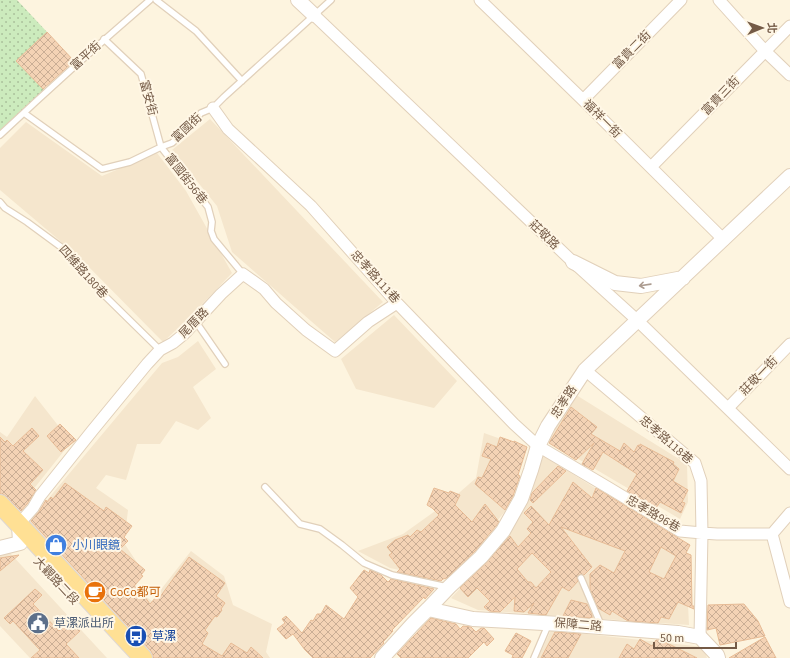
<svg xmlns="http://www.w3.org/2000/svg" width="790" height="658" viewBox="0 0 790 658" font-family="'Source Sans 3','Noto Sans TC',sans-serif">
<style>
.residential{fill:#f5e6cd}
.grass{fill:url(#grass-dots)}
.building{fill:url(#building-cross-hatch);stroke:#e7bb95;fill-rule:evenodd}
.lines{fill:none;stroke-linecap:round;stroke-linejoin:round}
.service-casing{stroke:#e1d0ba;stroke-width:8}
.minor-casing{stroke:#e1d0ba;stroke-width:13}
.tertiary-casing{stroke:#e1d0ba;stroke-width:16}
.primary-casing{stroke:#ded7d3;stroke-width:20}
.service{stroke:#fff;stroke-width:5.5}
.minor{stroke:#fff;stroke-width:11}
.tertiary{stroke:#fff;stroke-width:14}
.primary{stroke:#ffe094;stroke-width:18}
.oneway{stroke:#ac9c90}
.labels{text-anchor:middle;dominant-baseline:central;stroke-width:4;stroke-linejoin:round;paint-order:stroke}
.street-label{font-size:12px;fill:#745a46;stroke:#fff7e6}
.shop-label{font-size:12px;fill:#366cbe;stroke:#fff7e6;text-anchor:start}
.food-label{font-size:12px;fill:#c56008;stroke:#fff7e6;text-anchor:start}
.service-label{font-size:12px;fill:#4e5e75;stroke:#fff7e6;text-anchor:start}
.transit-label{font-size:12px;fill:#164399;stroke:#fff7e6;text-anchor:start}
</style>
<defs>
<pattern id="grass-dots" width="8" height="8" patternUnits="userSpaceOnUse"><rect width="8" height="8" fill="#ccebbd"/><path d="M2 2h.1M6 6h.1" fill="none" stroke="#aac19b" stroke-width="1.8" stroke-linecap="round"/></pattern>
<pattern id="building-cross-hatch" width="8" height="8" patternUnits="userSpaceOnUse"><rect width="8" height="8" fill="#f4d3b5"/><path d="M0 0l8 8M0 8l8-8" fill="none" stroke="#caae95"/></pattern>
</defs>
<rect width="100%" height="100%" fill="#fdf4df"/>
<!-- residential -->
<path class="residential" d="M210 119 383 302 335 342 232 252 217 206 172 150Z
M26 122 102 176 157 153 186 191 232 273 187 320 163 342 79 257 0 190V148Z
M394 315 457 381 434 408 356 389 341 359Z
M198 341 216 369 193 387 211 418 198 430 176 421 160 444H137L126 480 106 475 96 488 128 510 124 543 142 570 135 589 152 601 191 551 224 576 233 605 272 624 266 652 270 658H151L27 524 162 363 178 357Z
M573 393 687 464 688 502 680 519 546 440Z
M35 396 71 442 36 486 12 510 0 496V432L7 437Z
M484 433 526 448 507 509 455 571 441 579 390 568 358 551 403 534 452 499 476 478Z
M542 455 685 544 689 625 478 610 451 598 507 540Z
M10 553 107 658H30L0 626V556Z
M551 630 703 647 707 658H538Z"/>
<!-- grass -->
<path class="grass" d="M0 0H17L47 32 16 61 44 90 0 131Z"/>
<!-- building -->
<path class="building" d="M47 32 74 61 43 89 16 61Z
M571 407 597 427 591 434 620 451 624 443 634 452 638 445 640 446V444L674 462 673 464 679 469 673 481 688 490 682 502 685 503 681 513 660 502 656 508 627 491 637 474 603 452 593 470 582 464 594 443 576 460 549 443Z
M60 424 76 440 61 452 47 436Z
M32 428 39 436 23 451 43 470 30 484 36 490 27 504 21 511 7 497 3 494H0V437L5 442 7 440 13 446Z
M500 437 514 442V441L527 447 518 475 520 476 513 496 505 510 475 484 478 477 482 478 491 459 482 456 487 443 497 447Z
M558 466 566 471 533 503 530 500 532 493Z
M573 482 592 498 596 488 690 545 686 553 691 555 692 606H694V609L678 602 669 619 661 617 658 623 628 621 612 611 610 615 598 608 590 589V574L600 565 614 573 625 551 561 527 592 567 584 575 581 574 578 575 577 578 578 581 569 591 562 587 546 615 528 613 534 603 524 612 514 611 515 597 500 612 489 611 484 607 490 601 477 588 468 597 460 588 487 562 510 536 518 547 531 533 527 529 533 522 524 513 531 506 549 525ZM661 547 676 556 664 579 649 572ZM532 553 551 572 536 588 531 582H528L517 569Z
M65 483 104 511 106 507 132 526 124 537 128 541 120 549 145 570 141 575 143 576 134 586 142 593 150 604 158 595 160 597 189 557 225 583 216 596 225 603 221 609 222 610 217 617 215 616 205 630 208 633 202 644 222 656 231 643 247 653 251 647 263 658H153V655L151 651 31 521 39 512 46 500 47 502 51 497 53 499Z
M434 488 449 493 450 491 460 495 455 505 472 522 485 504 499 522 496 526 475 551 447 578 443 579 441 581 397 572 400 569 389 555 392 553 387 547 395 540 408 535 410 537 417 530 421 532 439 515 432 508 427 505Z
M19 555 0 571V558Z
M364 570 369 573 370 570 381 575 388 582 391 579 434 589 425 599 424 597 392 630 393 631 383 642 384 643 370 658H313L305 650 293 634 286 639 277 629 285 623 282 619 286 616 302 633 311 620 313 621 317 614H321L326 605 344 619 358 597 350 588Z
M35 589 42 595 33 604 59 631 70 620 80 631 66 644 79 658H31L40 650 13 621 10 624 4 618Z
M571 600 587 604 592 615V618L563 616Z
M744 604 758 621 765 636 720 645 716 628 707 630 708 605Z
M431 618 456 624 460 629 463 626 471 627 476 632 481 628H484L494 639 487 646 484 642 468 658H401L397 654Z
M555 632 581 634 568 658H541Z
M516 633 531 641 522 658H512L513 655 505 651Z
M765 637 776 658H729Z
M640 639 652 646 656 640H661L697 658H619L627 644 634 649Z"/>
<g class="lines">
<!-- service casing -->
<g class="service-casing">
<path id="service" d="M156 0 196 31 242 81
M104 39 141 74 161 147 208 207 212 222 211 231 214 239 243 274
M24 113 102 169 130 162 161 147 172 143 183 133 201 113 213 108 224 97 331 0
M0 135C49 89 99 44 150 0
M0 202 5 208 27 222 61 247 105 296 160 350
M196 322 225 364
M265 487 300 524 320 529 342 545 364 563 392 575 447 587
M581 578 601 625
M534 658 549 623"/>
</g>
<!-- minor casing -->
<g class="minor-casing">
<path id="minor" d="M480 0 583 100 724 240
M719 0 765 51 790 75
M314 15 573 262 638 321 790 469
M583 100 681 0
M213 108 228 129 311 206 397 303 514 424 538 446 609 488 680 531 702 533 700 637
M651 167 790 26
M585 370 695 463 701 481 702 533 717 534H772L790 513
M728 408 790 344
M19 524 33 508 40 496 92 431 147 364 160 350 173 343 184 334 221 294 243 274 264 289 276 303 306 330 335 351 368 322 397 303
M772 534 790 602"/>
</g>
<!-- tertiary casing -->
<g class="tertiary-casing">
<path id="tertiary" d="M298 0 314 15
M573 262 615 283 641 286 683 278
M0 548 20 543 19 524
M428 609 473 619 561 624 678 633 700 637 717 655 718 658
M382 658 413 624 428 609 449 587 481 557 503 531 521 499 531 470 538 446 548 426 585 370 790 176"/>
</g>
<!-- primary casing -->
<g class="primary-casing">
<path id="primary" d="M0 504 143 658"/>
</g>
<!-- service -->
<use href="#service" class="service"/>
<!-- minor -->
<use href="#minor" class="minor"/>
<!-- tertiary -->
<use href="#tertiary" class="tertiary"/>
<!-- primary -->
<use href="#primary" class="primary"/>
</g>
<!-- one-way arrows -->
<defs><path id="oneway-shaft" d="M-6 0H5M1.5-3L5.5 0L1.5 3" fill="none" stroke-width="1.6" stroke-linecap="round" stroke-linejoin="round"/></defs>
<use class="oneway" href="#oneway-shaft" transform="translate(645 285) rotate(172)"/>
<!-- icons -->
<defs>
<g id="shop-disc" transform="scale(1.15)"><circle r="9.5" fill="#3f7fe0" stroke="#fff7e6"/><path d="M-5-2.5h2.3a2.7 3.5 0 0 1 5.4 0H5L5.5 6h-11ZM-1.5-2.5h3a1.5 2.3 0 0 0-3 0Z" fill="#fff"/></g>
<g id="cafe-disc" transform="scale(1.15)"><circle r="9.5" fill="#e8710a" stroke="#fff7e6"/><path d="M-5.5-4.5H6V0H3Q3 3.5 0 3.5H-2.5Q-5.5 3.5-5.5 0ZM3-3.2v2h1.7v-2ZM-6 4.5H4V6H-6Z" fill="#fff"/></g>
<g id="civic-disc" transform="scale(1.15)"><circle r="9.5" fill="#5c6f8a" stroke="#fff7e6"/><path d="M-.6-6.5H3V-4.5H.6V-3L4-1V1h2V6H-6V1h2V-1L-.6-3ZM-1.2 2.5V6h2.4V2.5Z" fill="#fff"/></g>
<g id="bus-disc" transform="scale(1.15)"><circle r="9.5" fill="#1a4fb4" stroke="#fff7e6"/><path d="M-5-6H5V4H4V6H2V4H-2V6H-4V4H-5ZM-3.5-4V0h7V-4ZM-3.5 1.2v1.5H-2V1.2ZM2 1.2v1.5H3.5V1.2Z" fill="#fff"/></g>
</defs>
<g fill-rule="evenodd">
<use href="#shop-disc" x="56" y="545"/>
<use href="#cafe-disc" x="95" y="592"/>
<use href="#civic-disc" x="38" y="623"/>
<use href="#bus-disc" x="136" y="636"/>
</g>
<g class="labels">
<!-- street labels -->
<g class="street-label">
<text transform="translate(632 50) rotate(-45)">富貴二街</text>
<text transform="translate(86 56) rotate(-42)">富平街</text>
<text transform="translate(721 96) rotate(-46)">富貴三街</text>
<text transform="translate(148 98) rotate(75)">富安街</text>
<text transform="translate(602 119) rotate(45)">福祥一街</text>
<text transform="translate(187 128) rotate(-43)">富國街</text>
<text transform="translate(186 179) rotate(52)">富國街56巷</text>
<text transform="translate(544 235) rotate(44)">莊敬路</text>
<text transform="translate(83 272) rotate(48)">四維路180巷</text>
<text transform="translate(375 277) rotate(48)">忠孝路111巷</text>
<text transform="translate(194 323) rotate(-46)">尾厝路</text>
<text transform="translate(759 376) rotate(-46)">莊敬一街</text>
<text transform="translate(564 402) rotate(-57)">忠孝路</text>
<text transform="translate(666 440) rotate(41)">忠孝路118巷</text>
<text transform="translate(653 514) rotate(30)">忠孝路96巷</text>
<text transform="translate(56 581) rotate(47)">大觀路二段</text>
<text transform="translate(578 625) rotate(5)">保障二路</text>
</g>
<!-- shop labels -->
<g class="shop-label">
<text x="72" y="545">小川眼鏡</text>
</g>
<!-- food labels -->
<g class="food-label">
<text x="110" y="592">CoCo都可</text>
</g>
<!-- service labels -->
<g class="service-label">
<text x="54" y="623">草漯派出所</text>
</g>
<!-- transit labels -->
<g class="transit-label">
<text x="152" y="636">草漯</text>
</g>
</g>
<!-- north arrow -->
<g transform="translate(762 28) rotate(89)" stroke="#fff7e6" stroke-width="3" paint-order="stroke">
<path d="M0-3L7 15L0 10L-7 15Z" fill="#745a46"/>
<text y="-6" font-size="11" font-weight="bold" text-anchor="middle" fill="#745a46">北</text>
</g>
<!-- scale -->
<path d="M654 642v6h82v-6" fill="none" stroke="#745a46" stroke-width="2"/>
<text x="660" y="642" font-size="12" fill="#745a46" stroke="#fff7e6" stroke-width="3" paint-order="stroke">50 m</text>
</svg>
